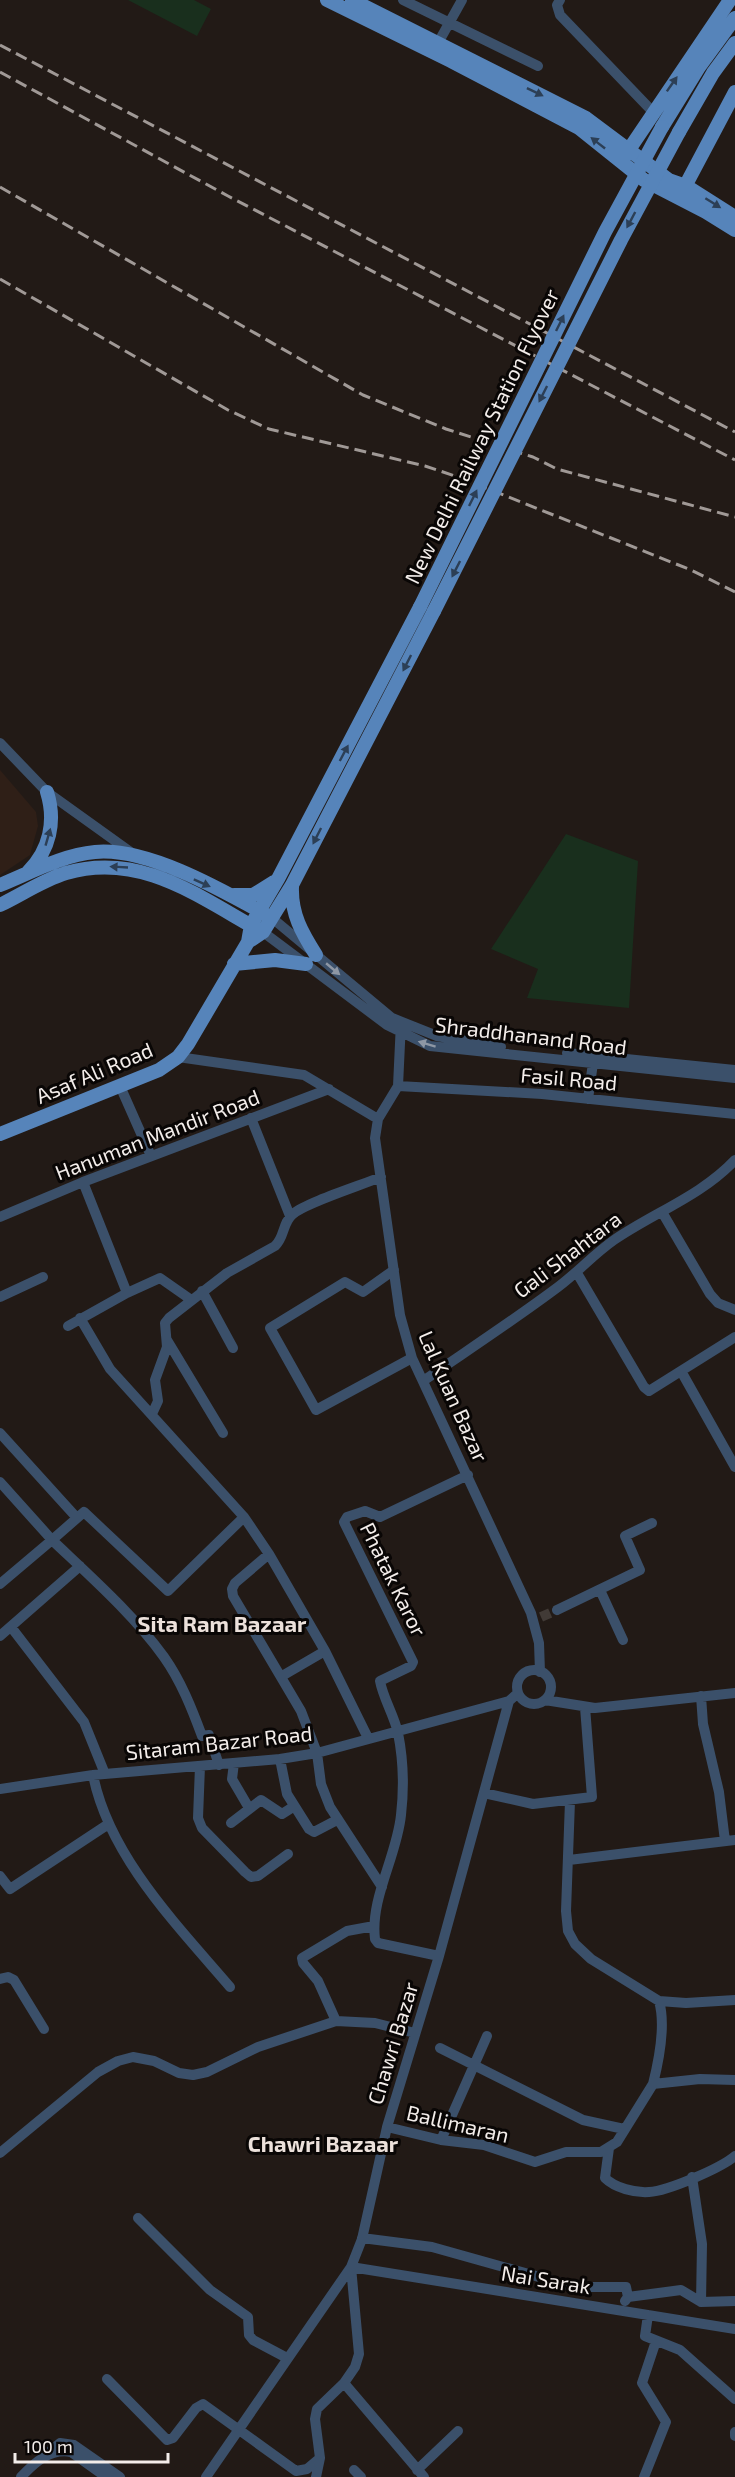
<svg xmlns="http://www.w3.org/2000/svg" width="735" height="2477" viewBox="0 0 735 2477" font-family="'Exo 2',sans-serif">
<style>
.medical{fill:#2f1f17}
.green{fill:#192f1d}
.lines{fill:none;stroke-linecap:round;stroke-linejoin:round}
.minor-tunnel{stroke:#413a36;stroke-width:10;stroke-dasharray:10 5;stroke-linecap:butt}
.minor{stroke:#3b506a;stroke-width:10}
.major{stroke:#5684ba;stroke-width:14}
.rail{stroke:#a09996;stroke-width:3;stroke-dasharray:12 6;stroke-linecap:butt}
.major-bridge{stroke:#5684ba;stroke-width:14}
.oneway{fill:#2c3f56}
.oneway2{fill:#8e97a4}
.labels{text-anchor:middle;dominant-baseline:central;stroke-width:6;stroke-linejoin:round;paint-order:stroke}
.street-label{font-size:21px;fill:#f3edea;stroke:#090605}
.neighbourhood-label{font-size:22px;font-weight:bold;fill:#ece1db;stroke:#090605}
</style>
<rect width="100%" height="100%" fill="#221a16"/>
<!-- medical -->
<path class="medical" d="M0 770 36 812 38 826 30 855 0 875Z"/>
<!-- green -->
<path class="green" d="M128 0H194L211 9 197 36Z
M566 834 638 861 629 1008 527 998 538 969 491 949Z"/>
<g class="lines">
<!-- minor-tunnel -->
<path class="minor-tunnel" d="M541 1617 557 1610"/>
<!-- minor -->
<path class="minor" d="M403 0 538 66
M560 0 557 5 560 15 653 112
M438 43 462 0
M0 743 47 792 132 853
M272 918 392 1018 437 1036 501 1047
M263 932 387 1025 430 1046 735 1078
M401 1022 398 1086 378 1119 375 1138 400 1315 412 1358 531 1613 539 1643 540 1672
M567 1053 735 1070
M178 1057 304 1075 378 1119
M120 1086 151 1156
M398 1086 542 1094 735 1114
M588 1099 593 1063
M251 1118 290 1216
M662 1212 710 1294 718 1303 735 1310
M0 1217 83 1182 329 1089
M394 1270 363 1292 345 1282 270 1328 316 1410 412 1358
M577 1273 644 1387 649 1391 735 1337
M202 1291 233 1348
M127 1293 160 1278 190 1299
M0 1297 43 1277
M80 1318 110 1369 244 1517 269 1554 325 1651 368 1738
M68 1326 127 1293 83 1182
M167 1340 223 1433
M681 1371 735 1467
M423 1381C468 1350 514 1320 558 1287 578 1272 594 1254 614 1240 655 1212 701 1196 735 1160
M152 1414 158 1401 155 1380 167 1347 165 1323 169 1318 227 1273 275 1246C285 1237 282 1223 293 1214 305 1203 362 1185 381 1177
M0 1433 77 1518
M0 1482 52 1540 0 1584
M269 1554 235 1583 232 1589 233 1596 301 1711 317 1753 321 1784 330 1807 382 1887
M600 1590 623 1640
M557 1610 640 1570 625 1536 652 1523
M11 1627 84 1722 105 1774
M0 1636 80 1566
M517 1687a17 17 0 1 1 34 0a17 17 0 1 1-34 0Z
M282 1676 325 1651
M701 1696 703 1724 719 1792 725 1841
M545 1700 595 1708 735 1693
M280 1759 287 1794 309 1829 314 1832 337 1820
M234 1763 232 1779 249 1808
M219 1765 209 1735 202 1736C192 1709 181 1681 164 1657 133 1614 91 1577 52 1540L84 1512 168 1591 244 1517
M200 1766 198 1818 202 1828 245 1872 251 1877 258 1876 288 1854
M93 1775C109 1856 177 1925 230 1987
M0 1789 93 1775 280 1759 317 1753 509 1701
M484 1793 533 1804 592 1797 585 1707
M570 1801 566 1911 568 1931 575 1944 591 1959 659 2001 686 2003 735 2000
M231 1823 261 1800 282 1814 293 1807
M569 1860 735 1840
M0 1876 10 1889 107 1825
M439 1956 378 1943 375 1939C370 1898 397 1856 401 1815 404 1789 403 1758 398 1733 394 1715 383 1698 380 1681L411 1666 413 1662 344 1522 347 1517 365 1511 380 1517 468 1475
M0 1979 8 1977 14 1980 44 2029
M336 2021 318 1981 303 1963 302 1958 347 1931 374 1926
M440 2048 583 2120 624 2129
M653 2084C659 2060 666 2025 659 2001
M387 2127 441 2140 484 2145 535 2162 566 2152H601L617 2142 653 2084 700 2079 735 2080
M441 2140 487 2036
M609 2148 605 2178C615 2188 635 2193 649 2192 668 2191 721 2168 735 2156
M0 2153 98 2072 118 2061 133 2057 154 2061 179 2073 193 2075 207 2072 258 2047 336 2021 375 2023 415 2033
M692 2177 702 2244 701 2302
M138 2218 210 2290 248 2317 249 2335 253 2340 287 2358
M362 2238 432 2247 575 2287H626L628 2297
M625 2301 628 2297 681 2290 701 2302 735 2301
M648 2315 645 2336 680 2350 735 2399
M107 2379 167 2440 173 2438 196 2408 203 2404 296 2471 307 2469 320 2458
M344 2383 424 2477
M735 2432V2436
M49 2452 60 2443 74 2445 120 2477
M354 2470 361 2477
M417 2470 458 2431
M21 2477C34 2463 50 2448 71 2452L106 2477
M206 2477 351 2267 362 2239 387 2127 439 1956 509 1701 518 1693
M316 2477 320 2458 315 2419 317 2409 344 2383 355 2367 359 2354 351 2267 735 2329
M644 2477 666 2422 642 2383 656 2341"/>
<!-- major -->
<path class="major" d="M327 0 451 61 579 128 644 180 706 212 735 230
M352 0 586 118 669 180 686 186 735 217
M662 127 699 67 735 18
M679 132 713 73 735 43
M624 157 730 0
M681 194 735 92
M28 872C50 850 56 821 47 792
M0 885C30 873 62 855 95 852 146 847 220 889 265 914
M292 887C291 914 302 933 316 955
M234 895H253L274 882
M0 905C21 895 43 880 66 873 140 852 196 895 257 929
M248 942 263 932 292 885 434 611
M234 964 275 960 306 964
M0 1134 159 1070 178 1057 188 1044 248 942 251 925 278 879 420 607"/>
<!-- rail -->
<path class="rail" d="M0 45 735 432
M0 72 228 196 735 460
M0 187 363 395 446 429 533 457 557 469 735 517
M0 279 228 410 269 429 425 466 461 478 691 570 735 592"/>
<!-- major-bridge -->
<path class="major-bridge" d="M420 607 605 232 662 127
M434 611 621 240 679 132"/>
</g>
<!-- one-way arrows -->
<defs><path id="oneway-solid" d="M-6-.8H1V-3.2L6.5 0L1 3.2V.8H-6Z" transform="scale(1.5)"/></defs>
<g class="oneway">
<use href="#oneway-solid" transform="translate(672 84) rotate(-55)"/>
<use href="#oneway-solid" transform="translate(535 92) rotate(26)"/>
<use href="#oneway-solid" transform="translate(598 143) rotate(-142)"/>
<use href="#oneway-solid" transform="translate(713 203) rotate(32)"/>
<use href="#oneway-solid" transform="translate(631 220) rotate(118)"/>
<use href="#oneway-solid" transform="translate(560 323) rotate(-64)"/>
<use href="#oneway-solid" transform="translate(543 394) rotate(117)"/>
<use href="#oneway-solid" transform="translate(473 498) rotate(-64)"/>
<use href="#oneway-solid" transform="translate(456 569) rotate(117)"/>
<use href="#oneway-solid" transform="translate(407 663) rotate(117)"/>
<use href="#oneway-solid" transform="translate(344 753) rotate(-62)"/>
<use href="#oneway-solid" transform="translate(317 836) rotate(117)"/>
<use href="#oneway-solid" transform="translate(48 837) rotate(-74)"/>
<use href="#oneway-solid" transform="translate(119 867) rotate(-177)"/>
<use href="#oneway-solid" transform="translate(202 883) rotate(24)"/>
</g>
<g class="oneway2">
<use href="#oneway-solid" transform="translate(333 969) rotate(40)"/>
<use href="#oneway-solid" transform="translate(427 1044) rotate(-163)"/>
</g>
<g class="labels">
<!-- street labels -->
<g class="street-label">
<text transform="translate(481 436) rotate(-64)">New Delhi Railway Station Flyover</text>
<text transform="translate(531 1035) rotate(7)">Shraddhanand Road</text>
<text transform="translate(94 1072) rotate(-23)">Asaf Ali Road</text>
<text transform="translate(569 1078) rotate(5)">Fasil Road</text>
<text transform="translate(157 1134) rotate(-21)">Hanuman Mandir Road</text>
<text transform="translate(567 1254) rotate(-37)">Gali Shahtara</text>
<text transform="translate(454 1396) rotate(66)">Lal Kuan Bazar</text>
<text transform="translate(394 1579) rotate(64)">Phatak Karor</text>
<text transform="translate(219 1742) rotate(-6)">Sitaram Bazar Road</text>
<text transform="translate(392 2043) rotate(-73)">Chawri Bazar</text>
<text transform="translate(458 2123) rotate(13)">Ballimaran</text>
<text transform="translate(546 2279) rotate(9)">Nai Sarak</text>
</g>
<!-- neighbourhood labels -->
<g class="neighbourhood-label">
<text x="222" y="1623">Sita Ram Bazaar</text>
<text x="323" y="2143">Chawri Bazaar</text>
</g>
</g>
<!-- scale -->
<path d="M15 2453v9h153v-9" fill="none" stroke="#f3edea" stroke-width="3"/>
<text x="24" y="2453" font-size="18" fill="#f3edea" stroke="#090605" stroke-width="4.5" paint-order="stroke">100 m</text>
</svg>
